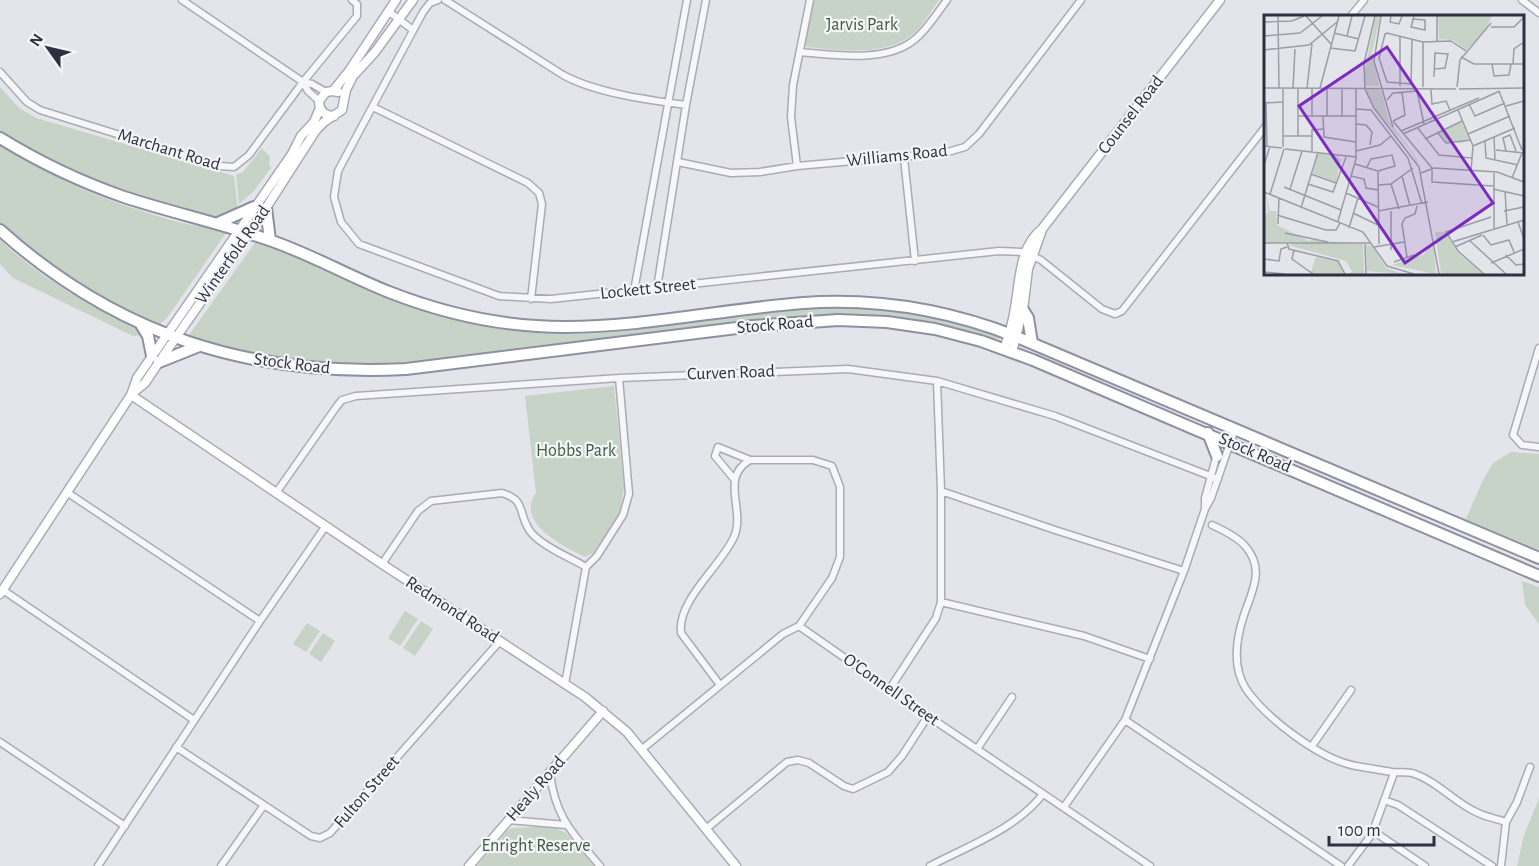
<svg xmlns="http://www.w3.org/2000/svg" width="1539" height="866" viewBox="0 0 1539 866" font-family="'Alegreya Sans',sans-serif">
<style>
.green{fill:#c7d3c6}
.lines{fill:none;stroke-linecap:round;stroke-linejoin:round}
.street-casing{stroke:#aaabb5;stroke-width:9}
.secondary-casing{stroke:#aaabb5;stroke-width:11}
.highway-casing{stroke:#8d90a0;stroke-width:14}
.street{stroke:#f7f7f9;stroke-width:6}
.secondary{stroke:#fff;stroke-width:8}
.highway{stroke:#fff;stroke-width:10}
.labels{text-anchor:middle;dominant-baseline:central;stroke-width:4.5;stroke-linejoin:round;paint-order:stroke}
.park-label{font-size:18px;fill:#3d5b3e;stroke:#f4f5f8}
.street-label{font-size:18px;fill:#2e3041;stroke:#f4f5f8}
.inset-road{fill:none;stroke:#9b9da7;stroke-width:1.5}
.view{fill:#7b2cbf;fill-opacity:0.15;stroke:#7b2cbf;stroke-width:3}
.inset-edge{fill:none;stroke:#2e3041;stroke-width:3}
</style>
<rect width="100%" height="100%" fill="#e4e5eb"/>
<!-- green -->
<path class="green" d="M813 0H939C931 11 923 25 913 34 886 57 838 50 806 47L804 41Z
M0 87 19 108 36 118 234 176 238 210C233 212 226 216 221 216 203 216 184 209 167 204 107 188 52 164 0 131Z
M0 145C44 171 90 196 139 210 158 216 178 223 198 226 207 228 215 228 225 231L226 233 167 318 159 325C99 305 47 265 0 225Z
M262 148 270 157 269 164 271 168 253 192 239 204 236 175 243 172Z
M0 240C40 277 86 305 135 327L140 331 141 335 133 336 13 278 0 264Z
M257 240C295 254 332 273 369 289 421 312 475 327 531 332 618 340 716 315 803 308 871 303 936 315 1000 335V339C974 339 948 326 922 322 872 314 823 316 773 319L478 355 372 365 297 362 237 351 190 337 189 335Z
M614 386 624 488 620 511 611 528 593 553 585 557C563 546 515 523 536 493L525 396Z
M1511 452 1539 454V550L1465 521 1482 482 1493 463Z
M1522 581 1539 587V624L1525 605Z
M405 611 418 619 400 646 388 638Z
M421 621 433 629 415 656 403 648Z
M307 623 320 631 306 652 293 644Z
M323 633 335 641 321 662 309 654Z
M1539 798V866H1517L1524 835Z
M552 826 566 833 594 866H477L508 830 513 828Z"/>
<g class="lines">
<!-- street casing -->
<g class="street-casing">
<path id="street" d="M182 0 303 82 312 84 326 92
M438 0 430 3 423 12 338 171 334 197 341 222 359 244 499 296 551 299 999 251 1023 252 1041 260 1102 309 1115 314 1122 311 1266 126
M445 0 563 75C596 93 648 100 686 105
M1522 0 1539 13
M388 11 413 30
M1351 16 1364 0
M800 52C834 55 886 63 914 40 927 30 937 13 947 0
M0 72 27 102 40 110 219 166 234 167 249 155 303 82 357 16V4L352 0
M303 82 308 91 319 101
M373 107 528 183 539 193 542 204 531 299
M904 158 915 261
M678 162 731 173 760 172 797 166 944 153 965 147 979 134 1081 0
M797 166 791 117 793 85 810 0
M657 288 686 105 706 0
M634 291 687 0
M1539 348 1513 435 1522 445 1539 447
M734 479 715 456 718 447 750 460
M941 491 1055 530 1184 571
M68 493 260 621
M276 493 337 406 342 400 356 396 619 378 848 369 937 381 1055 416 1218 479
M1205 509V498L1217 454
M1212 525C1223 530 1238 537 1246 547 1265 570 1252 591 1244 615 1236 639 1232 667 1246 689 1267 719 1321 760 1356 766 1368 768 1380 770 1392 772 1399 773 1408 771 1415 774 1438 782 1454 802 1476 812 1486 817 1497 819 1506 822
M382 564 418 511 431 501 502 493C525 500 518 510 528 528 535 543 571 558 586 567
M3 590 194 720
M941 602 1084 636 1150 659
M565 684 586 567 597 556 623 515 629 494 619 378
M720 685 681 633C677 600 721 566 734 537 746 510 719 478 750 460H813L832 466 840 487V557L832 578 799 626
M889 690 936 618 941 602V491L937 381
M1125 720 1341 866
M0 742 125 826
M1312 746 1351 690
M176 747 311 836 320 838 330 833 500 641
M977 749 1012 697
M641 750 783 634 799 626 928 716 1150 866
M550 773C555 817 573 834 600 866
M1384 800 1398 805 1492 866
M1064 807 1125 720 1184 571 1205 509 1211 498 1235 429
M509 820 566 825
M706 829 787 762 798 760 809 763 844 786 853 789 888 772 902 756 928 716
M1373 831 1425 866
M98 866 260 621 325 527
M221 866 264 805
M930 866C968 846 1016 829 1043 794
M1348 866 1372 834 1394 773
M1501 866 1506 822 1517 802 1530 767"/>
</g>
<!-- secondary casing -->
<g class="secondary-casing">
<path id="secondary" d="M333 91 349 71 396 0
M334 116C324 116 319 110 319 101L326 92 333 91 338 92
M1004 349C1009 335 1013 322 1015 308 1020 281 1019 247 1042 229L1220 0
M1012 352 1023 310 1028 269 1042 230
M134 392 145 383 159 362 266 208 316 130 324 122 342 110 346 90 353 76 375 52 413 0
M131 395 382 564 585 697 627 732 736 866
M0 594 131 395 137 378 292 154 301 136 314 122 320 108
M469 866 603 711"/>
</g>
<!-- highway casing -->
<g class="highway-casing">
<path id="highway" d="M0 138C39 162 81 182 124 197 173 213 224 224 272 241 312 255 349 276 389 292 445 314 505 327 565 327 643 327 725 309 803 303 875 298 949 310 1017 337L1539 558
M266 208 270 240
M218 223 254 207
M0 230C117 335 250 377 406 369L753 326 838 320 887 322 935 329 981 341 1033 360 1539 576
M1023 310 1028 318 1032 343
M140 323 148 336 152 356
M159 362 199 346
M1208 433 1217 456"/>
</g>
<!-- street -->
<use href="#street" class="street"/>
<!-- secondary -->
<use href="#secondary" class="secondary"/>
<!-- highway -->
<use href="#highway" class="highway"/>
</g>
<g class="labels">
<!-- park labels -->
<g class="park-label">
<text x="862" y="25">Jarvis Park</text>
<text x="576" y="451">Hobbs Park</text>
<text x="536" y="846">Enright Reserve</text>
</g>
<!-- street labels -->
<g class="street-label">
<text transform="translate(1131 115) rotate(-52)">Counsel Road</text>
<text transform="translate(169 150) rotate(17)">Marchant Road</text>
<text transform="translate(897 156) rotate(-6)">Williams Road</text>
<text transform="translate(233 255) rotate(-55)">Winterfold Road</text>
<text transform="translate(648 289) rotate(-6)">Lockett Street</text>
<text transform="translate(775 325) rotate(-5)">Stock Road</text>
<text transform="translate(292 364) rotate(7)">Stock Road</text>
<text transform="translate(731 373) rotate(-2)">Curven Road</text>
<text transform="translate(1255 453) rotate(23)">Stock Road</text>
<text transform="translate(452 610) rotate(33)">Redmond Road</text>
<text transform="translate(891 690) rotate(35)">O'Connell Street</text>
<text transform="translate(536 789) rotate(-49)">Healy Road</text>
<text transform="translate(367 792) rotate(-49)">Fulton Street</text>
</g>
</g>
<!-- overview -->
<g transform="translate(1264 15)">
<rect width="260" height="260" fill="#e4e5eb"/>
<path d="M112 1H116L108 38 115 71H102L100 59ZM174 1H228L220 17 202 35 189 25 175 24ZM102 74 117 75 125 106 150 139 158 157 147 136 112 95ZM198 107 206 124 198 128 183 127 174 117ZM54 138 74 141 77 145 72 167 49 158ZM2 180 6 196H12L13 210 47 227 0 228V199L4 198ZM171 217H181L193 237 219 259H177ZM49 225 99 229 100 259H84L88 257 82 246 24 230ZM169 227 172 259 128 250 160 239ZM102 230 108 231 122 253 138 259 103 256ZM52 242 74 247 81 259H46Z" fill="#c7d3c6"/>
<path class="inset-road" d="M14 1 15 73M42 1 67 29M111 1 100 48 101 74 110 93 155 152 175 259M117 1 110 46 129 112M127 1 126 7 135 9 138 1M173 1V26M149 4 161 5V15L147 12 148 9 149 4 150 1M0 7 28 6 40 1M227 12H250L260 2M70 18 95 24M0 21 36 18 58 1M83 21 88 1M136 22V71M148 25 147 69 123 67 115 43 121 19 123 18 159 27 187 26 202 36M66 33 91 36 101 1M0 35 45 30 73 7M197 42 210 49H260M228 49 230 61 245 60 247 49M249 49 250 34 260 27M170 62 171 38 184 39 181 53 171 54M159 72V27M193 72 196 45 227 8M0 73 192 74M29 73 31 34M43 73 48 29M48 73V101M56 73 75 1M78 74V101M167 74 168 89 182 86 186 95M195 74 260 73M235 76 258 135M123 85 129 78 153 76 160 109M2 87 3 131M0 88 19 87M205 89 211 101 241 88M242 91 260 86M92 94 107 95 144 143 158 189M194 95 209 131 207 156M34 101H92M59 101 60 122 92 127M63 101V73M129 106 168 153V167L229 171M129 106 141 100 138 77M92 109 102 110 108 117 106 130M153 112 175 140 208 143M137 116 215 83M173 117 182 128 207 125M139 119 236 76M204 119 246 101M20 121H48M34 121V73M230 122 231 144M161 124 198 106M221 126 222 143 254 150M0 131 18 133M209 131 251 113M19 132V73M21 134 92 142M232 135 260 138M92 136 116 130 127 121M242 136 239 123 246 120 252 136M48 137V115L60 114M91 149 114 156 115 229M0 150 6 131M103 152 107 144 128 140 131 151 114 156M157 158 170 153 233 157 260 167M230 158V214M47 159 72 168M87 161 100 164 102 173 114 175M138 161 146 191M248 163 258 138M44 169 69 177 82 142M127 169 135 194M114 170 127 169 149 153M20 172 77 195M26 174 38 136M229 174 260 181M241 176 243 210M0 177 99 217 123 251 150 259M82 178 114 192M6 179 20 134M37 193 54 137M114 196 164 187M127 196V235M240 196 260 192M89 198 114 210M13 200 62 215H72L76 208M74 206 92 144V74M254 207 260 224M14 209 15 183M85 213 94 183M21 218 64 227M219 220 227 230 245 225 250 237M205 225 242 259M188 227 260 205M0 228H106M23 228 25 234 74 246 81 259M101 229 102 259M110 232 140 227M191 232 218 220M30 235 28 244 49 259M242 240 252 250 260 249M143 242 138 209 141 203 151 199 153 191M0 244 15 246 17 234 23 232M130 247 150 240M227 248 260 234M0 257 21 259M220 259 194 236 182 217 227 202"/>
<path class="view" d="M123 32 229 188 141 248 35 91Z"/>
<rect width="260" height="260" class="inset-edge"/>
</g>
<!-- north arrow -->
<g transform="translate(48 48) rotate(304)" stroke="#f4f5f8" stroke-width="4.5" paint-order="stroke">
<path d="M0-4.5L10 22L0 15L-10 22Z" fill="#2e3041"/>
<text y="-9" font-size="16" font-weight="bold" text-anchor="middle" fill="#2e3041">N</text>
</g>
<!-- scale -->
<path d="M1329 836v9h105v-9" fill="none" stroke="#2e3041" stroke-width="3"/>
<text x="1338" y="836" font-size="18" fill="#2e3041" stroke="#f4f5f8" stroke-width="4.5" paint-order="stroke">100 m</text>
</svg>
